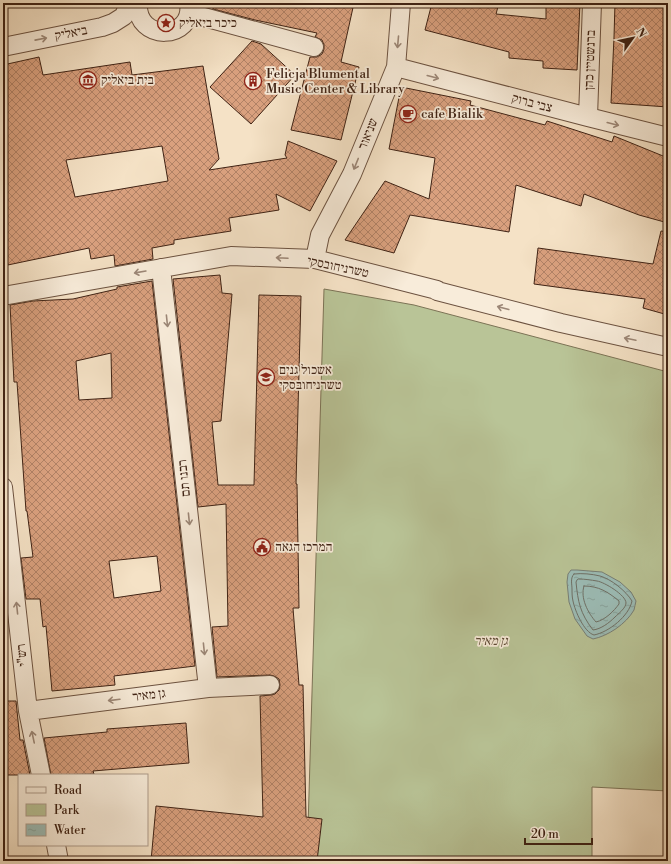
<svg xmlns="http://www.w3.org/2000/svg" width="671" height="864" viewBox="0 0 671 864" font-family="'Libre Bodoni','Frank Ruhl Libre',serif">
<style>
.green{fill:#b9c497;stroke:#7c7356}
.water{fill:url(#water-ripples);stroke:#777f76}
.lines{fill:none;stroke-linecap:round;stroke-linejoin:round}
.shore{stroke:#6e7066;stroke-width:1}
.building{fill:url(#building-cross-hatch);stroke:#3f2214;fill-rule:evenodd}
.street-casing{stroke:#6c5240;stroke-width:20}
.street{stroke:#f8ecda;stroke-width:18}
.oneway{stroke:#9c8777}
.labels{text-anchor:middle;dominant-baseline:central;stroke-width:3.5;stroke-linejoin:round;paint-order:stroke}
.poi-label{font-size:13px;fill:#3f2214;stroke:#f8ecda;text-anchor:start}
.street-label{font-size:13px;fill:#3f2214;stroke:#f8ecda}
.park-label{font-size:13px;font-style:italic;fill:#5e4a35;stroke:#f8ecda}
</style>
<defs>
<pattern id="water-ripples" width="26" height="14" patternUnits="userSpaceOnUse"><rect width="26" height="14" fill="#9cbdb7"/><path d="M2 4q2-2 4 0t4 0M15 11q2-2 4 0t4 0" fill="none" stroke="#87a29c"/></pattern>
<pattern id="building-cross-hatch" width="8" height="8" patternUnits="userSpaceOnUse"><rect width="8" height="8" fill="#d9a07e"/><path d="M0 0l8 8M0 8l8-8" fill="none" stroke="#b18266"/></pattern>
</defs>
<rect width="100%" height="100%" fill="#f5e2c6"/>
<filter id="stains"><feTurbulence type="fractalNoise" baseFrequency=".005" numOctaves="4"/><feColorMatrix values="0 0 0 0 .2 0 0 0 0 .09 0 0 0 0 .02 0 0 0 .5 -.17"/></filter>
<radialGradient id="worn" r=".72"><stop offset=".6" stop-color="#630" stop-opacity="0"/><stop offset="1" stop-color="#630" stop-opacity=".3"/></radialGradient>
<!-- green -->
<path class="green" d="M324 289 414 305 668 372V791L592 787V861H307Z"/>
<!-- water -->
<path class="water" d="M571 570H577L602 572 620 582 631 592 636 601C635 604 635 607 634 610 626 624 608 636 593 639L587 636 575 619 569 602 567 582 568 574Z"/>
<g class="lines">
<!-- shore -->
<path class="shore" d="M574 574C582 573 592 574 600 576 611 579 626 591 632 601 629 616 609 632 594 635 584 632 575 611 573 601 572 597 572 593 572 589 572 584 570 578 574 574Z
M579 579C585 579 591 580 597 581 604 582 626 595 626 603 626 608 618 614 615 617 609 623 601 629 593 630 580 613 578 602 576 582L577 580Z
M584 586C599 586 608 592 619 601V604C614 611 605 620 596 622 588 613 580 598 584 586Z"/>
</g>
<!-- building -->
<path class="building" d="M213 3H354L341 62 359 67 341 140 291 130 310 57H317L322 54 324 49V45L322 40 315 37 317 33 255 20 213 9Z
M432 3H499L496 14 546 19V3H580L577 70 543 68V61L509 58V52L425 30Z
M615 3H668V107L611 103 614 37Z
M252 41 261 44 295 75 251 124 210 87Z
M39 57 43 75 130 62 132 75 203 66 219 159 209 170 287 158 285 155 288 141 337 161 310 211 276 194 279 210 229 218 231 231 174 240V244L152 248 153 259 115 266 114 255 91 259 89 248 3 266V65ZM162 146 168 181 75 197 66 160Z
M401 87 471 101 470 105 545 125 547 121 612 142 614 136 668 158V223L639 215 584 194 581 206 516 185 509 232 410 215 394 253 345 240 385 181 429 199 435 158 389 149Z
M661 231 668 232V315L643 308 645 299 534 284 538 248 653 264Z
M220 275 222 293 232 294 221 421 212 422 218 485H254L259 295 301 296 296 484H297L299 608H293L299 685H303L306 817 322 819 317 861H151L156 806 263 817 260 696 271 695 275 694 279 690 280 685 279 679 274 676 270 675 217 677 212 627 228 626 226 504 198 507 173 279Z
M152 281 195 666 114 676 115 685 52 691 46 626 43 627 40 599H26L21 558 33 557 27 511H26L17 382H14L10 305 33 301 73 299 117 289V287ZM111 353 112 398 79 400 76 361ZM157 556 161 591 114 598 109 561Z
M3 701H16L20 740H23L30 775H3Z
M186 723 189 763 93 771 94 774 51 775 44 738 107 732V729Z"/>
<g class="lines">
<!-- street casing -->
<g class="street-casing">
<path id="street" d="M138 3C135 42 195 41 189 3
M189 13 314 47
M3 47 102 27 113 23 124 16 129 3
M396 67 588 117 668 137
M588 117 592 3
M315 259 320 235 352 174 396 67 401 3
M161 268 208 688
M3 296 231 256 315 259 437 290V291L561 323 668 347
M3 487 28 711 41 775
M28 711 208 688 270 685
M56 845 59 861"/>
</g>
<!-- street -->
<use href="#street" class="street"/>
</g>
<!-- one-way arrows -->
<defs><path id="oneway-shaft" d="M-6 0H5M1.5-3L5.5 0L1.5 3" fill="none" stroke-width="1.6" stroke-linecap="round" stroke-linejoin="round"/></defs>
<g class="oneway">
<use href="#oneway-shaft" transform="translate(41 39) rotate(-11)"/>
<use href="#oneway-shaft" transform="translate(398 42) rotate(95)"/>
<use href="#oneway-shaft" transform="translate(433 77) rotate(15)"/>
<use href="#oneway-shaft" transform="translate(613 124) rotate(14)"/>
<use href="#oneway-shaft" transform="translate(356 164) rotate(112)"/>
<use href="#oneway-shaft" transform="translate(282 258) rotate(-177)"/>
<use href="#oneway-shaft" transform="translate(140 272) rotate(170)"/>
<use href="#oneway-shaft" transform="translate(503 308) rotate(-165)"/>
<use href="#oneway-shaft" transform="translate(167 321) rotate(84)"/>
<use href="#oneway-shaft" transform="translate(630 339) rotate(-168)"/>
<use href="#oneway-shaft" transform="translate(189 519) rotate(84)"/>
<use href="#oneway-shaft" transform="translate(17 608) rotate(-96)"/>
<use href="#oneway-shaft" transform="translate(204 649) rotate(84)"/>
<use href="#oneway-shaft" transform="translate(114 700) rotate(173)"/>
<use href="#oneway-shaft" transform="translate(33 737) rotate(-102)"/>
</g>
<!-- icons -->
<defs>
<g id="sight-ring" transform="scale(0.9)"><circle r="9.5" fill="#f8ecda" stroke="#8f2418" stroke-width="1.5"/><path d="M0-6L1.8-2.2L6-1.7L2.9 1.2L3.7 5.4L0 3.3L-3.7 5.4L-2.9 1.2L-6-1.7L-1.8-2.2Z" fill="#8f2418"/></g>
<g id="museum-ring" transform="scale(0.9)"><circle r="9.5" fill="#f8ecda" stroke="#8f2418" stroke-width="1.5"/><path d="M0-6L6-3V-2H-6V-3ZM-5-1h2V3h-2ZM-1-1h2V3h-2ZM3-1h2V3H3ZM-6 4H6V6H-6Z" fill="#8f2418"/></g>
<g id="building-ring" transform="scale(0.9)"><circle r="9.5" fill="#f8ecda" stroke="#8f2418" stroke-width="1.5"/><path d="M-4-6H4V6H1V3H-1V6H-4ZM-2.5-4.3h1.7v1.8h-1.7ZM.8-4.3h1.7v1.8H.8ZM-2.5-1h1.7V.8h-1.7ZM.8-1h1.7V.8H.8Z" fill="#8f2418"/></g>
<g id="cafe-ring" transform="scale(0.9)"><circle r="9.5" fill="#f8ecda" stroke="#8f2418" stroke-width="1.5"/><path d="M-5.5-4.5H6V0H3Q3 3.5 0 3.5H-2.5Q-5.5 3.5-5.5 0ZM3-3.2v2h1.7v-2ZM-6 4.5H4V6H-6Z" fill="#8f2418"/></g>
<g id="school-ring" transform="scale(0.9)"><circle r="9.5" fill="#f8ecda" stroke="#8f2418" stroke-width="1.5"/><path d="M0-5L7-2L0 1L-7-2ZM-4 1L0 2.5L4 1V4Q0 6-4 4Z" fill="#8f2418"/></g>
<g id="civic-ring" transform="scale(0.9)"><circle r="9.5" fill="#f8ecda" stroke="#8f2418" stroke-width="1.5"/><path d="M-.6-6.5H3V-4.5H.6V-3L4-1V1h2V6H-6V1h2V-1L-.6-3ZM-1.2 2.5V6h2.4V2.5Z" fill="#8f2418"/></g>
</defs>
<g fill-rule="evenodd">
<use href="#sight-ring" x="166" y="23"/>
<use href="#museum-ring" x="88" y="80"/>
<use href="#building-ring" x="253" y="81"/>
<use href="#cafe-ring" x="408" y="114"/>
<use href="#school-ring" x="266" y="377"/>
<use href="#civic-ring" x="262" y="547"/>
</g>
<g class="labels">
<!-- poi labels -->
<g class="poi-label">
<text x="179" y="23">כיכר ביאליק</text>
<text x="266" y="74">Felicja Blumental<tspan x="266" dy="15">Music Center &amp; Library</tspan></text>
<text x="101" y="80">בית ביאליק</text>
<text x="421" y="114">cafe Bialik</text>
<text x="279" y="370">אשכול גנים<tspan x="279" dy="15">טשרניחובסקי</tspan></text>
<text x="275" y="547">המרכז הגאה</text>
</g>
<!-- street labels -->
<g class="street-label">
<text transform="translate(71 33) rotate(-11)">ביאליק</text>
<text transform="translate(590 60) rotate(-88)">ברנשטיין כהן</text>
<text transform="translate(532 103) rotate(15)">צבי ברוק</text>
<text transform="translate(368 134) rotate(-68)">שניאור</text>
<text transform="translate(338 267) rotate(12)">טשרניחובסקי</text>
<text transform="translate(184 478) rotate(-96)">רבנו תם</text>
<text transform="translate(22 655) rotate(-96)">רש"י</text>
<text transform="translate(149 695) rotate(-7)">גן מאיר</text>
</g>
<!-- park labels -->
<g class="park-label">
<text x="491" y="641">גן מאיר</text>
</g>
</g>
<!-- margin -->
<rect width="671" height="864" fill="none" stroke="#f5e2c6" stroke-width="16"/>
<rect x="4" y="4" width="663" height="856" fill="none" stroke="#3f2214" stroke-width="2"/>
<rect x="8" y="8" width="655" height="848" fill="none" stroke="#3f2214"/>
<!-- legend -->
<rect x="18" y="774" width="130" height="72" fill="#f8ecda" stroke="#ae9b8b"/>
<rect x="26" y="787" width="20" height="6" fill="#f8ecda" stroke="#ae9b8b"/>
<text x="54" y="794" font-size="12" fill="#3f2214">Road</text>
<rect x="26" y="804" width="20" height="12" fill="#b9c497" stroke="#ae9b8b"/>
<text x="54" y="814" font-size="12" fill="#3f2214">Park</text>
<rect x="26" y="824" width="20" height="12" fill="url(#water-ripples)" stroke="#ae9b8b"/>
<text x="54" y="834" font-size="12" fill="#3f2214">Water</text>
<!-- north arrow -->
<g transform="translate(633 38) rotate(57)" stroke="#f8ecda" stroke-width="3" paint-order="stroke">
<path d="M0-3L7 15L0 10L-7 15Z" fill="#3f2214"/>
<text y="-6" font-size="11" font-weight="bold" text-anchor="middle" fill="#3f2214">N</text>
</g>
<!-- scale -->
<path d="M525 838v6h67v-6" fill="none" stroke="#3f2214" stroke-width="2"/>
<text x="531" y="838" font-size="12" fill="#3f2214" stroke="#f8ecda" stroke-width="3" paint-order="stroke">20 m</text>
<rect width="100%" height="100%" filter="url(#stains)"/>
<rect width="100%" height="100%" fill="url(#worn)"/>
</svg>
